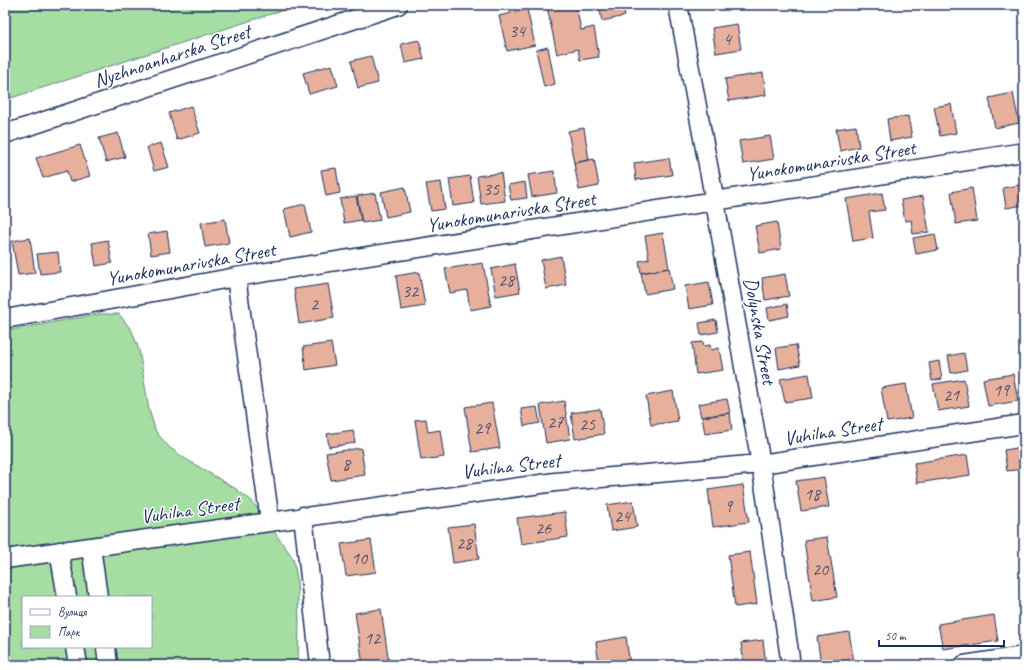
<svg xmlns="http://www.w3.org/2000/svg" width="1029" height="670" viewBox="0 0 1029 670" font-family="Caveat,sans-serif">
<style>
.green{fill:#a5dda2;stroke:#608680;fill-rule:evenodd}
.building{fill:#e7b09c;stroke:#1b2f5e}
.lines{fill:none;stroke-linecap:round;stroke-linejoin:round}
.minor-casing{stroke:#1b2f5e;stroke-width:21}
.minor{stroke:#fff;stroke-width:18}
.labels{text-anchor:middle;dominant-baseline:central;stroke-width:3;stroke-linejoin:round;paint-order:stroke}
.number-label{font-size:18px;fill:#4e4f6e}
.street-label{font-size:20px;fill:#1b2f5e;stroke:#fff}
</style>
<rect width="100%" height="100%" fill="#fff"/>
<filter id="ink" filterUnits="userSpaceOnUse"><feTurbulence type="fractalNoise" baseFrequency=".025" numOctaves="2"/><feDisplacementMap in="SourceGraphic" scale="8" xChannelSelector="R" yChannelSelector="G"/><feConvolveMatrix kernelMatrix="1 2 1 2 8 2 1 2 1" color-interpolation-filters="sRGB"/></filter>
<g filter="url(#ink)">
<!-- green -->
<path class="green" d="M5 5H299L5 100Z
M99 314H119L132 331 139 350 149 410 156 432 169 447 184 458 236 489 252 501 293 558 297 578 299 619 298 665H5V331ZM23 597H151V647H23Z"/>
<!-- building -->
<path class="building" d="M555 5H576L581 30 594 27 599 57 580 60 578 49 557 54 547 7Z
M599 5H623L625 16 602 21Z
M527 9 535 45 507 51 499 16Z
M737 24 741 49 716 53 712 28Z
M419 40 424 59 405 63 401 44Z
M548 47 555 84 544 87 536 50Z
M371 56 378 83 358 88 351 61Z
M332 65 338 86 309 94 303 73Z
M763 73 766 95 729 101 725 79Z
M1013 93 1019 123 995 128 989 98Z
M951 104 956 133 940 136 934 107Z
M191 106 200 133 177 140 169 113Z
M908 116 912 137 890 141 887 119Z
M856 126 859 147 840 151 836 129Z
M584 128 589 160 574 163 568 131Z
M118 133 125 157 106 162 99 138Z
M770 136 774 159 743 164 739 141Z
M161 143 169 167 154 171 147 147Z
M80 145 90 176 70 182 67 171 43 178 36 158Z
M669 158 672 175 636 180 634 163Z
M594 159 599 186 579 190 574 163Z
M336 168 340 193 326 196 321 170Z
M554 171 557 193 532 197 528 175Z
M501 173 505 201 481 204 477 176Z
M470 176 474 203 453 206 449 179Z
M441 182 445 209 431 211 426 184Z
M525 182 527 198 511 200 508 185Z
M1024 184V205L1006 208 1003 188Z
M405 187 410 212 386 217 381 192Z
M972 188 977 221 956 224 951 192Z
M375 193 380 220 362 223 357 196Z
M882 193 885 210 869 212 873 238 853 241 846 199Z
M356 196 361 220 344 223 340 199Z
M923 196 929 232 913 234 911 220 905 221 901 200Z
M305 204 311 232 290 237 284 209Z
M225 219 229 243 205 247 201 223Z
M777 222 781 249 760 253 755 226Z
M167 231 170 252 151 255 148 234Z
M663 233 669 268 641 273 639 261 649 259 645 236Z
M935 234 938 250 916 254 913 238Z
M30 238 35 273 18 275 12 241Z
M108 240 112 263 96 266 92 243Z
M58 252 60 272 40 274 37 254Z
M561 256 566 285 546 289 541 260Z
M483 263 491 306 470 310 467 290 450 293 445 269Z
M515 264 520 292 496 296 491 269Z
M669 268 673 289 645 294 641 273Z
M419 272 425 306 401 310 396 276Z
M785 274 789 296 765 300 762 278Z
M709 282 713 305 689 309 685 286Z
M328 284 334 318 299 324 294 289Z
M787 304 789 316 769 320 767 308Z
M716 320 718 332 701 335 699 323Z
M703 342 704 346 710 345 711 350 719 348 723 370 696 374 692 343Z
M331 343 335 365 306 370 303 347Z
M796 345 800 365 779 369 776 348Z
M964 353 967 370 951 373 948 356Z
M939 361 942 379 932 381 929 363Z
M809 374 813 398 785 402 780 379Z
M1013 374 1018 401 988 406 983 379Z
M1024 378V398L1021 379Z
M964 379 969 406 938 411 933 384Z
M906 384 912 418 887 422 881 388Z
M673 391 678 421 651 425 646 396Z
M727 399 730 413 701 417 698 404Z
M564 401 570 439 546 443 540 405Z
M492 403 500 448 472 452 465 407Z
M537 407 540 423 524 426 521 409Z
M600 409 604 434 575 439 571 413Z
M730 413 732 430 705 434 702 417Z
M426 419 428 432 440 430 444 457 421 460 415 420Z
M353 430 355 443 329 447 327 434Z
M1024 447V469L1007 471 1004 450Z
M361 448 365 475 331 480 326 453Z
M967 455 970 475 917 483 914 463Z
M824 477 829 507 801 511 796 481Z
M743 485 749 522 713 527 708 490Z
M633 501 637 527 611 531 607 505Z
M565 512 568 537 521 544 517 518Z
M474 524 479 559 453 563 448 527Z
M827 537 837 597 813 601 804 540Z
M371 540 376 572 346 576 341 544Z
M750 552 757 604 735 607 728 555Z
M381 609 389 663 363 665 355 613Z
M994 615 998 641 943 649 938 624Z
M849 632 854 662 821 665 817 637Z
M626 637 630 665H599L596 642Z
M763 640 766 665H744L741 643Z"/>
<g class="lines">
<!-- minor casing -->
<g class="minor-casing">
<path id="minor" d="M678 5 715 202 761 464 791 665
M5 134 398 5
M236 277 270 521
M5 319 236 277 1024 152
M303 516 320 665
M91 547 98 597
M59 551 67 597
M5 559 555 482 761 464 1024 424
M75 647 78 665
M106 647 108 665
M964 665 1024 656"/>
</g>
<!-- minor -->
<use href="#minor" class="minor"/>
</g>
</g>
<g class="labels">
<!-- number labels -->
<g class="number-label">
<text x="517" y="31">34</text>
<text x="727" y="39">4</text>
<text x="491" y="189">35</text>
<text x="506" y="280">28</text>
<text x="410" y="291">32</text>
<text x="314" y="304">2</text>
<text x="1001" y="390">19</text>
<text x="951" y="395">21</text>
<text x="555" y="422">27</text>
<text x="587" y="424">25</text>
<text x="482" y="428">29</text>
<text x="346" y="464">8</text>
<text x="812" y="494">18</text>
<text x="728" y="506">9</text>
<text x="622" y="516">24</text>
<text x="543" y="528">26</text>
<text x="464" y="543">28</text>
<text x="359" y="558">10</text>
<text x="820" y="569">20</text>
<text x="372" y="638">12</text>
</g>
<!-- street labels -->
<g class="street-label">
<text transform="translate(172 56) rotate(-18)">Nyzhnoanharska Street</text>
<text transform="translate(831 161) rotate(-9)">Yunokomunarivska Street</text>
<text transform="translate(511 212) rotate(-9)">Yunokomunarivska Street</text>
<text transform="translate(191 264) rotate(-10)">Yunokomunarivska Street</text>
<text transform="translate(760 331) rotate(80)">Dolynska Street</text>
<text transform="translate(833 431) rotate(-9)">Vuhilna Street</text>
<text transform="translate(511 466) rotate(-7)">Vuhilna Street</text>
<text transform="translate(190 510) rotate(-8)">Vuhilna Street</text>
</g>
</g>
<!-- margin -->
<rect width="1029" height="670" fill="none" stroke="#fff" stroke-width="20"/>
<rect x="10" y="10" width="1009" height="650" fill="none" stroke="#1b2f5e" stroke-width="1.5" filter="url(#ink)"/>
<!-- legend -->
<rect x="22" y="596" width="130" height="52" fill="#ffffff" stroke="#a4acbf"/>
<rect x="30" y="609" width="20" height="6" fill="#ffffff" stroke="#a4acbf"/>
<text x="58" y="616" font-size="12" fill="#1b2f5e">Вулиця</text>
<rect x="30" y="626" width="20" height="12" fill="#a5dda2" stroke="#a4acbf"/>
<text x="58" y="636" font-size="12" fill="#1b2f5e">Парк</text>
<!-- scale -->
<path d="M879 640v6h125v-6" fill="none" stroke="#1b2f5e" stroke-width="2"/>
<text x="885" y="640" font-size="12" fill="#1b2f5e" stroke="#ffffff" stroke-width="3" paint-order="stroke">50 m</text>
</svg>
